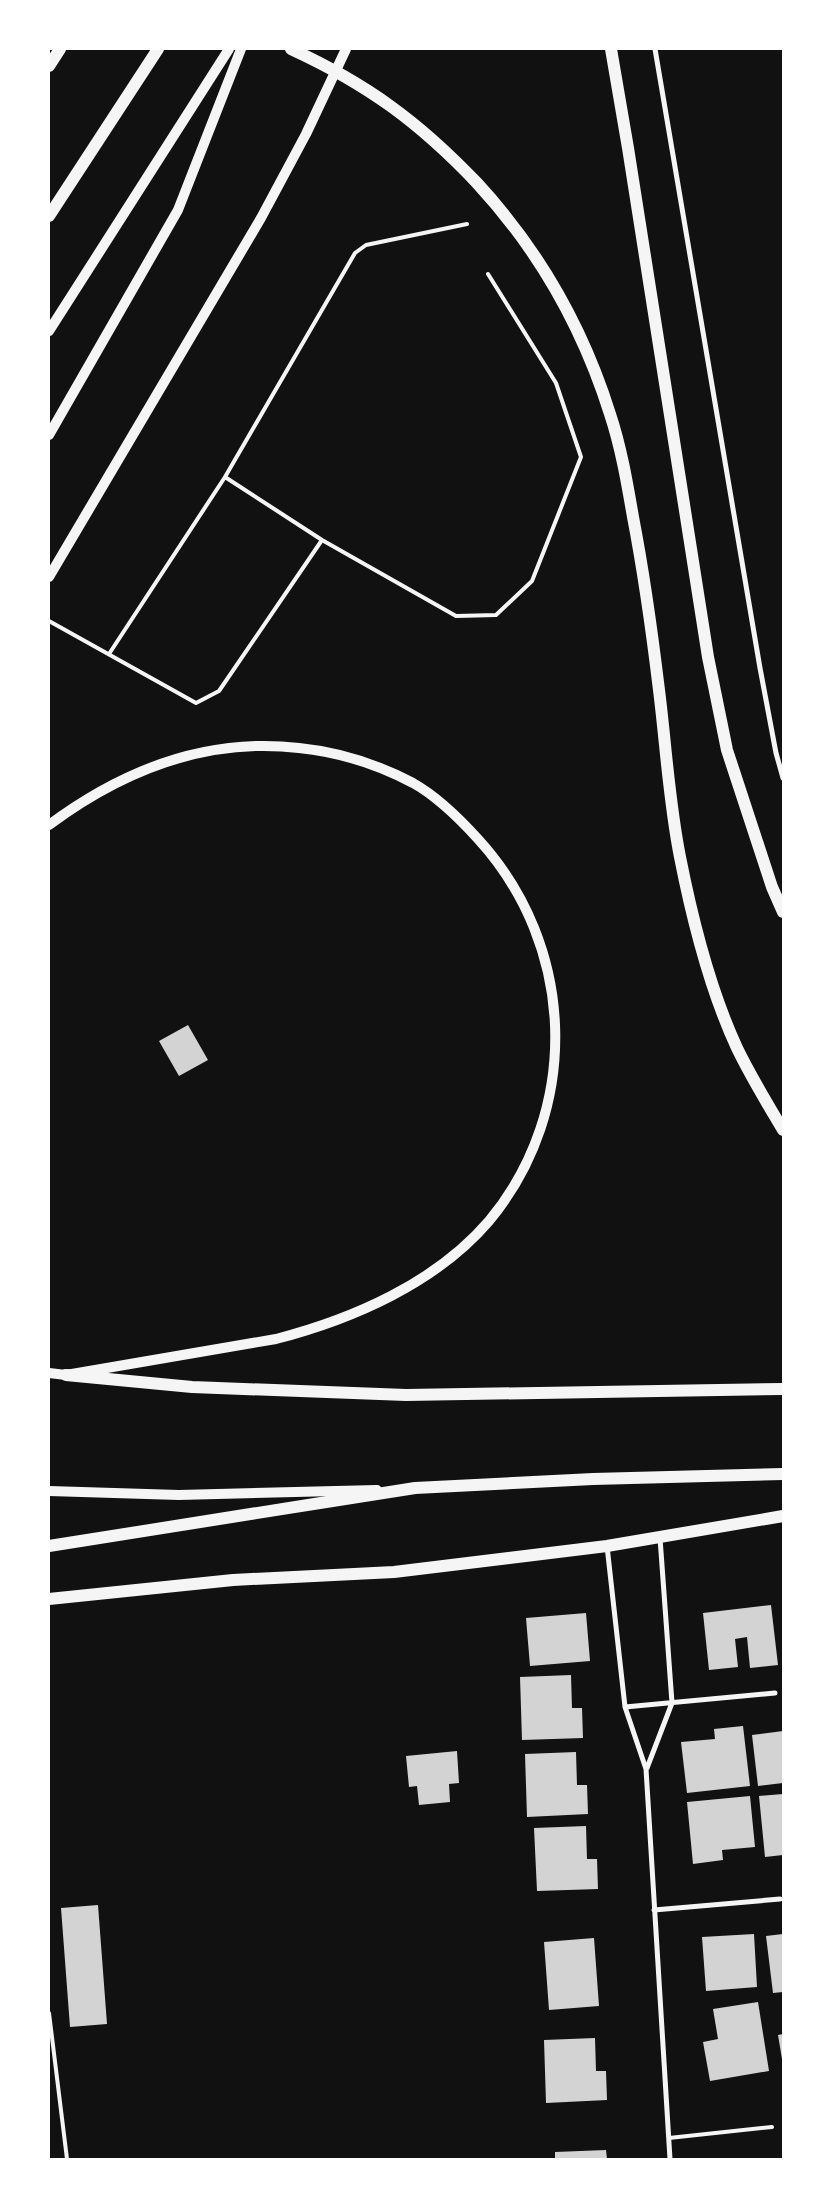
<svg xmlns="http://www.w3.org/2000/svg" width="832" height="2208" viewBox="0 0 832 2208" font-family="'PT Sans Narrow',sans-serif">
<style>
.building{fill:#d3d3d3}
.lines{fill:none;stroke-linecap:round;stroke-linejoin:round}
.service{stroke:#f5f5f5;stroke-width:4}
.minor{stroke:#f5f5f5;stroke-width:5}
.secondary{stroke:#f5f5f5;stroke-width:10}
.primary{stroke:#f5f5f5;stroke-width:12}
</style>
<rect width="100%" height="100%" fill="#111"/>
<!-- building -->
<path class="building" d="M188 1025 208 1060 179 1076 159 1041Z
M771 1605 778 1665 750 1668 747 1637 735 1639 738 1667 709 1670 703 1613Z
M586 1613 590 1661 530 1666 526 1618Z
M571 1675 572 1708H582L583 1738 522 1740 520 1677Z
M743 1726 750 1786 687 1793 681 1742 715 1739 714 1729Z
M783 1731V1783L758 1786 752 1735Z
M457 1751 459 1783 449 1784 450 1802 419 1805 417 1786 409 1787 406 1756Z
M576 1752 577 1785H587L588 1814 527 1817 525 1754Z
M783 1794V1855L765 1857 759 1796Z
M750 1796 755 1847 722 1850 723 1860 693 1864 687 1802Z
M586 1826 587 1859H597L598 1889 537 1891 534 1828Z
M98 1905 107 2024 70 2027 61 1908Z
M754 1934 757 1987 706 1991 702 1937Z
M783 1934V1992L773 1993 766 1936Z
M594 1938 599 2006 549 2010 544 1942Z
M758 2002 769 2071 710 2081 703 2042 718 2039 713 2009Z
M783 2034V2059H782L778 2035Z
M595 2038 596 2071H606L607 2100 546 2103 544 2040Z
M606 2150 607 2159H555V2152Z"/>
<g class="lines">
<!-- service -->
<path class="service" d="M322 540 225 477 355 253 366 245 467 224
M49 621 196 703 219 691 322 540 456 616 496 615 532 581 581 457 556 383 488 274
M109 654 225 477
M49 2013 67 2159
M669 2138 772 2127"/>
<!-- minor -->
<path class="minor" d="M655 49 760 668 776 753 783 778
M607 1546 625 1707 646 1769 670 2159
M625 1707 775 1693
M647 1768 672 1703 660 1538
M654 1910 780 1899"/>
<!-- secondary -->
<path class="secondary" d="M49 331 229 49
M49 435 178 210 241 49
M49 577 261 218 306 134 346 49
M49 825C123 770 206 737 299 748 339 752 377 764 413 783 438 797 459 818 478 839 576 946 582 1109 489 1221 436 1283 353 1319 276 1339L66 1375 49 1373
M49 1491 179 1495 377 1490"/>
<!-- primary -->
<path class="primary" d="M291 49C367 84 419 122 477 183 538 249 583 328 610 414 621 447 627 482 633 517 644 574 652 632 659 690 666 746 669 802 680 857 692 918 711 992 737 1048 751 1077 767 1103 783 1130
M611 49 628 148 708 657 727 750 772 887 783 912
M49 66 60 49
M49 216 158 49
M66 1375 192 1387 406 1395 783 1389
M49 1546 415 1488 593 1479 783 1474
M49 1599 233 1580 394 1572 607 1546 783 1516"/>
</g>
<!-- border -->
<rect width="832" height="2208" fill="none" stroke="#ffffff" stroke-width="100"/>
</svg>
